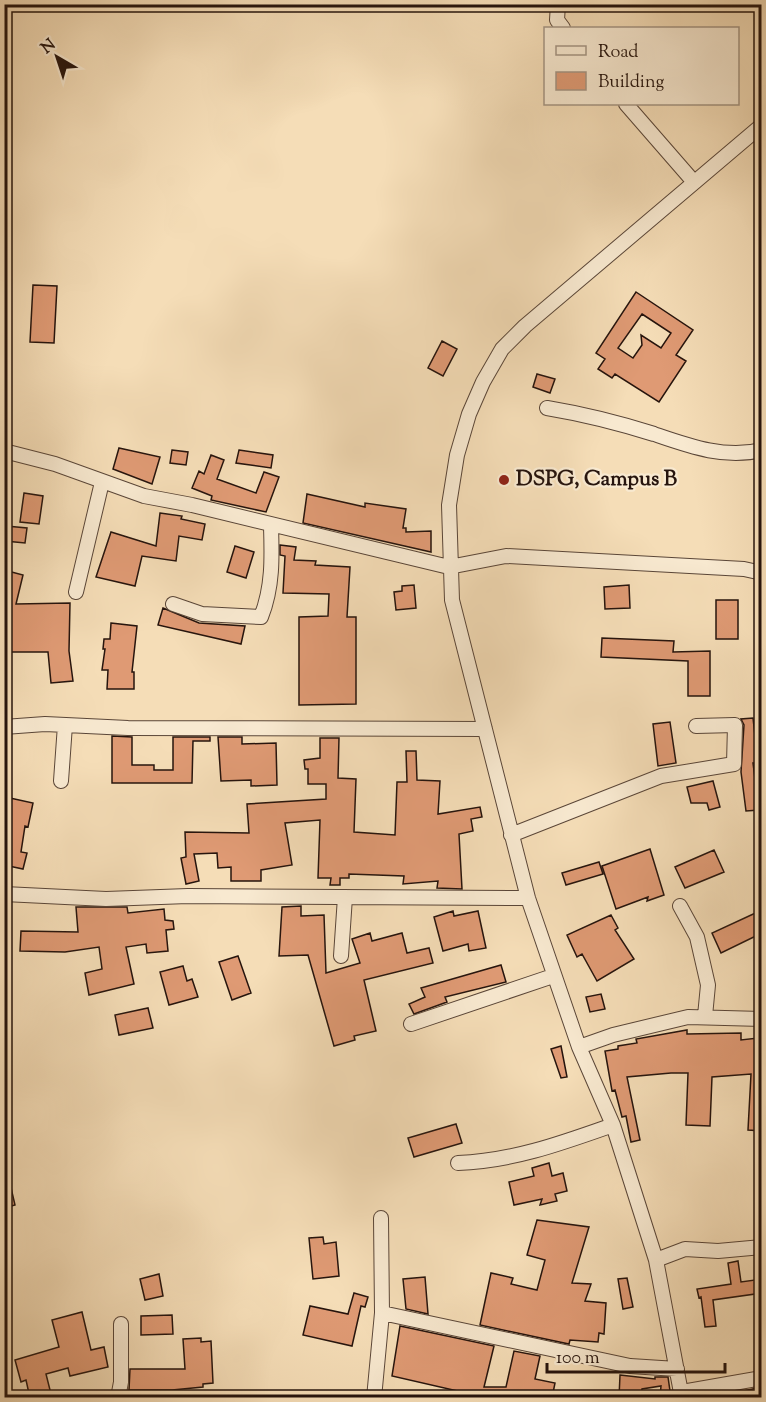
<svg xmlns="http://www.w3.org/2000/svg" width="766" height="1402" viewBox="0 0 766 1402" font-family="'Sorts Mill Goudy',serif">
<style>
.building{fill:#df9a74;stroke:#26140d;stroke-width:1.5;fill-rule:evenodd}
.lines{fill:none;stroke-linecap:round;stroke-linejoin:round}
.minor-casing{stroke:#5a4638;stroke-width:16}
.minor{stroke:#f8e9d0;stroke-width:14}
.poi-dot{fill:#8f2418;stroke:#f8e9d0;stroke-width:2}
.labels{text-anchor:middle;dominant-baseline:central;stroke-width:4.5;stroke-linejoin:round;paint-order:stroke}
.poi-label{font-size:21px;font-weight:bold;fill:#26140d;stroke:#f8e9d0;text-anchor:start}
</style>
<rect width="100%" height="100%" fill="#f5ddb7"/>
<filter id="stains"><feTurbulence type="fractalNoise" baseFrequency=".00333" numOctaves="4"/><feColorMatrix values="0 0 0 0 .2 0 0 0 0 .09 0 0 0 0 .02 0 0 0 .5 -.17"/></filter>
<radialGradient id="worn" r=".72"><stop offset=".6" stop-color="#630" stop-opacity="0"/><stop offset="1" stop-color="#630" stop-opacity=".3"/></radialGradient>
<!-- building -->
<path class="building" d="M33 285 57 286 54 343 30 342Z
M636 292 693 330 676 355 686 361 659 402 615 374 612 378 598 369 605 359 596 353ZM642 314 671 333 661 348 641 335 642 345 633 358 618 348Z
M442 341 457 349 443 376 428 368Z
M537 374 555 379 550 393 533 387Z
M119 448 160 457 152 484 113 469Z
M172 450 188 452 186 465 170 463Z
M239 450 273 455 271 468 236 463Z
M211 455 224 460 217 479 256 493 264 472 279 477 266 512 211 500 212 496 192 488 199 471 204 474Z
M24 493 43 496 39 524 20 522Z
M307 494 365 507V503L406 509 403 528H406V532L431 531V552L303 523Z
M160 513 182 516 181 519 205 524 202 540 179 536 176 561 142 556 135 586 96 577 111 532 156 546Z
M6 526 27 528 25 543 5 541Z
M280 545 296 547 294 560 316 561 315 565 350 567 347 617H356V704L299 705V617L328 616 329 594 283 593 285 556 280 555Z
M235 546 254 552 246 578 227 572Z
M4 570 23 575 16 604 70 603 69 651 73 681 51 683 48 652H4Z
M414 585 416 608 396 610 394 592 402 591V586Z
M629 585 630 608 605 609 604 587Z
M716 600H738V639H716Z
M163 608 199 623 245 626 241 644 158 625Z
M111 623 137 626 132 672H134V689H107L108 670H102L105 649H103L104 639H110Z
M602 638 674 641 673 652 710 651V696H688V661L601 657Z
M753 718 758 763H753L759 810 746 811 741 772 744 725 741 719Z
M670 722 676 763 658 766 653 724Z
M112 736 132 737V765H154V770H173V737H210V741H193L192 783H112Z
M218 737H242V744L276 743 277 785 251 786V780L221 781Z
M320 738H339L338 778 356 779 354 832 395 835 397 782H407L406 751H416L417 780 440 781 438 814 480 807 482 817 471 819 473 831 459 834 462 889 437 888 438 881 403 884 404 876 349 874V878H340V885H330L331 878H318L320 820 285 823 292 865 261 870V881H231V867L218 868 217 853 194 854 199 881 186 884 181 858 186 857 185 832 249 833 247 804 326 799V784H308V769H305L304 760 320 758Z
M713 781 720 807 709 810 707 803H691L687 787Z
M10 798 33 803 28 827 25 826 21 852 27 853 23 869 4 865V824Z
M650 849 664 895 647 901 648 897 616 909 602 866Z
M714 850 724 872 685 888 675 867Z
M599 862 603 874 566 885 562 873Z
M301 906V916L324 915 326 973 360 963 352 939 370 933 372 941 402 933 407 953 429 948 433 963 364 980 376 1031 354 1036 355 1040 334 1046 308 955 279 956 282 907Z
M76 907H127L128 913 164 909 165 920 173 921 174 929 166 930 168 951 147 953 146 944 126 947 134 984 89 995 85 973 102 969 99 947 65 952 20 951 21 931 78 932Z
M762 910V933L721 953 712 933Z
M453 911 454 916 478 911 486 948 469 951 468 944 443 951 434 917Z
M611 915 618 928 615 930 634 959 597 981 582 954 577 957 567 935Z
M238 956 251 993 232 1000 219 962Z
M501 965 506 982 445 997 447 1002 414 1014 409 1004 425 997 421 988Z
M183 966 187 981 192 979 198 997 169 1005 160 972Z
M601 994 605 1009 590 1012 586 997Z
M148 1008 153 1028 119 1035 115 1015Z
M687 1030V1034L741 1033V1040L758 1038 762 1067V1131L748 1130 751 1074 712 1077 710 1126 686 1125 688 1073H671L627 1077 640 1140 631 1142 626 1116 622 1117 615 1090 612 1091 605 1051 618 1049V1046L637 1043 636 1039Z
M561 1046 567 1077 561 1078 551 1049Z
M456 1124 462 1143 414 1157 408 1138Z
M549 1163 552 1176 563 1173 567 1191 555 1194 557 1201 540 1205 542 1199 514 1205 509 1182 534 1176 532 1168Z
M8 1175 15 1205 4 1208V1176Z
M537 1220 589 1227 572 1283 591 1284 585 1301 606 1303 604 1334 599 1333 598 1342 570 1340 569 1344 480 1325 491 1273 513 1278 511 1284 537 1290 545 1260 527 1255Z
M323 1237 324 1244 336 1242 339 1276 313 1279 309 1238Z
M738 1261 741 1282 762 1279V1293L713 1300 716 1326 705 1327 701 1297 699 1298 697 1289 731 1284 728 1263Z
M159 1274 163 1296 145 1300 140 1279Z
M425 1277 428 1314 406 1309 403 1279Z
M627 1278 633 1307 623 1309 618 1279Z
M354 1293 368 1297 365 1307 361 1306 352 1346 303 1335 310 1306 348 1314Z
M82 1312 91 1350 104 1347 108 1367 70 1376 68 1368 46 1374 52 1398H30L26 1380 21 1382 15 1360 59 1347 52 1320Z
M172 1315 173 1334 141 1335V1316Z
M400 1326 494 1346 484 1387H506L514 1351 540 1356 535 1379 555 1383 552 1398H488L392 1376Z
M201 1338V1342L211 1341 213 1383 203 1384V1387L172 1390H129L130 1369H185L183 1339Z
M620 1375 655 1379V1377H668L671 1398H660L661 1386 642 1389 641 1398H619Z
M762 1387V1398H730L729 1394Z"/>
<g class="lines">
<!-- minor casing -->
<g class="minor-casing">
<path id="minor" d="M558 4 557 20 563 28
M626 104 693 181
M547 408C583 414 619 423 654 434 689 446 724 459 762 450
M4 451 55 464 144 496 192 505 449 567 506 556 744 569 762 573
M76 592 102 482
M173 604 202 614 261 617C273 587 272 557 271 526
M4 727 45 724 128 728 485 729
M61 781 65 725
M511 835 661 776 734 764 735 725 696 726
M4 894 106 899 188 896 528 898
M680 906 697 937 708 985 705 1016
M341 956 345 897
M411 1024 553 976
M579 1047 613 1035 688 1017 762 1019
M458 1163C513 1161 562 1143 613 1125
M656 1260 685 1249 718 1251 762 1247
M382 1313 630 1366 677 1369
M682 1392 762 1378
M118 1398 121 1382V1324
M374 1398 382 1313 381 1218
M682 1398 656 1260 613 1125 579 1047 528 898 452 600 449 505 457 455 469 414 483 382 502 349 525 326 762 125"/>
</g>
<!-- minor -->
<use href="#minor" class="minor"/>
</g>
<!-- markers -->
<circle class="poi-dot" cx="504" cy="480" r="6"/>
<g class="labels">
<!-- poi labels -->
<g class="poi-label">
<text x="516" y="480">DSPG, Campus B</text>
</g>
</g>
<!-- margin -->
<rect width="766" height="1402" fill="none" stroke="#f5ddb7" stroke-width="24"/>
<rect x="6" y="6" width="754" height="1390" fill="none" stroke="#26140d" stroke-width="3"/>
<rect x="12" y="12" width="742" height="1378" fill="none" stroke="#26140d" stroke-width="1.5"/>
<!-- legend -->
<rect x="544" y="27" width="195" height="78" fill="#f8e9d0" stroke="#a49482" stroke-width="1.5"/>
<rect x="556" y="46" width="30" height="9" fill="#f8e9d0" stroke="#a49482" stroke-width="1.5"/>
<text x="598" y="57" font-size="18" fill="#26140d">Road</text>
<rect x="556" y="72" width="30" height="18" fill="#df9a74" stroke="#a49482" stroke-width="1.5"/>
<text x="598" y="87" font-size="18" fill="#26140d">Building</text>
<!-- north arrow -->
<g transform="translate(57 57) rotate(321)" stroke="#f8e9d0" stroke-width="4.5" paint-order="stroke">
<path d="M0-4.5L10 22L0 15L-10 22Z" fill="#26140d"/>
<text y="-9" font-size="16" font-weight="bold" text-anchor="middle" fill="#26140d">N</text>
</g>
<!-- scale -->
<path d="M547 1363v9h178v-9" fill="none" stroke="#26140d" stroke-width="3"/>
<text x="556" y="1363" font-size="18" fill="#26140d" stroke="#f8e9d0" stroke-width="4.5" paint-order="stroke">100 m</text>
<rect width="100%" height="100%" filter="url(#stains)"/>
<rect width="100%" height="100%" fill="url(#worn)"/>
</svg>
